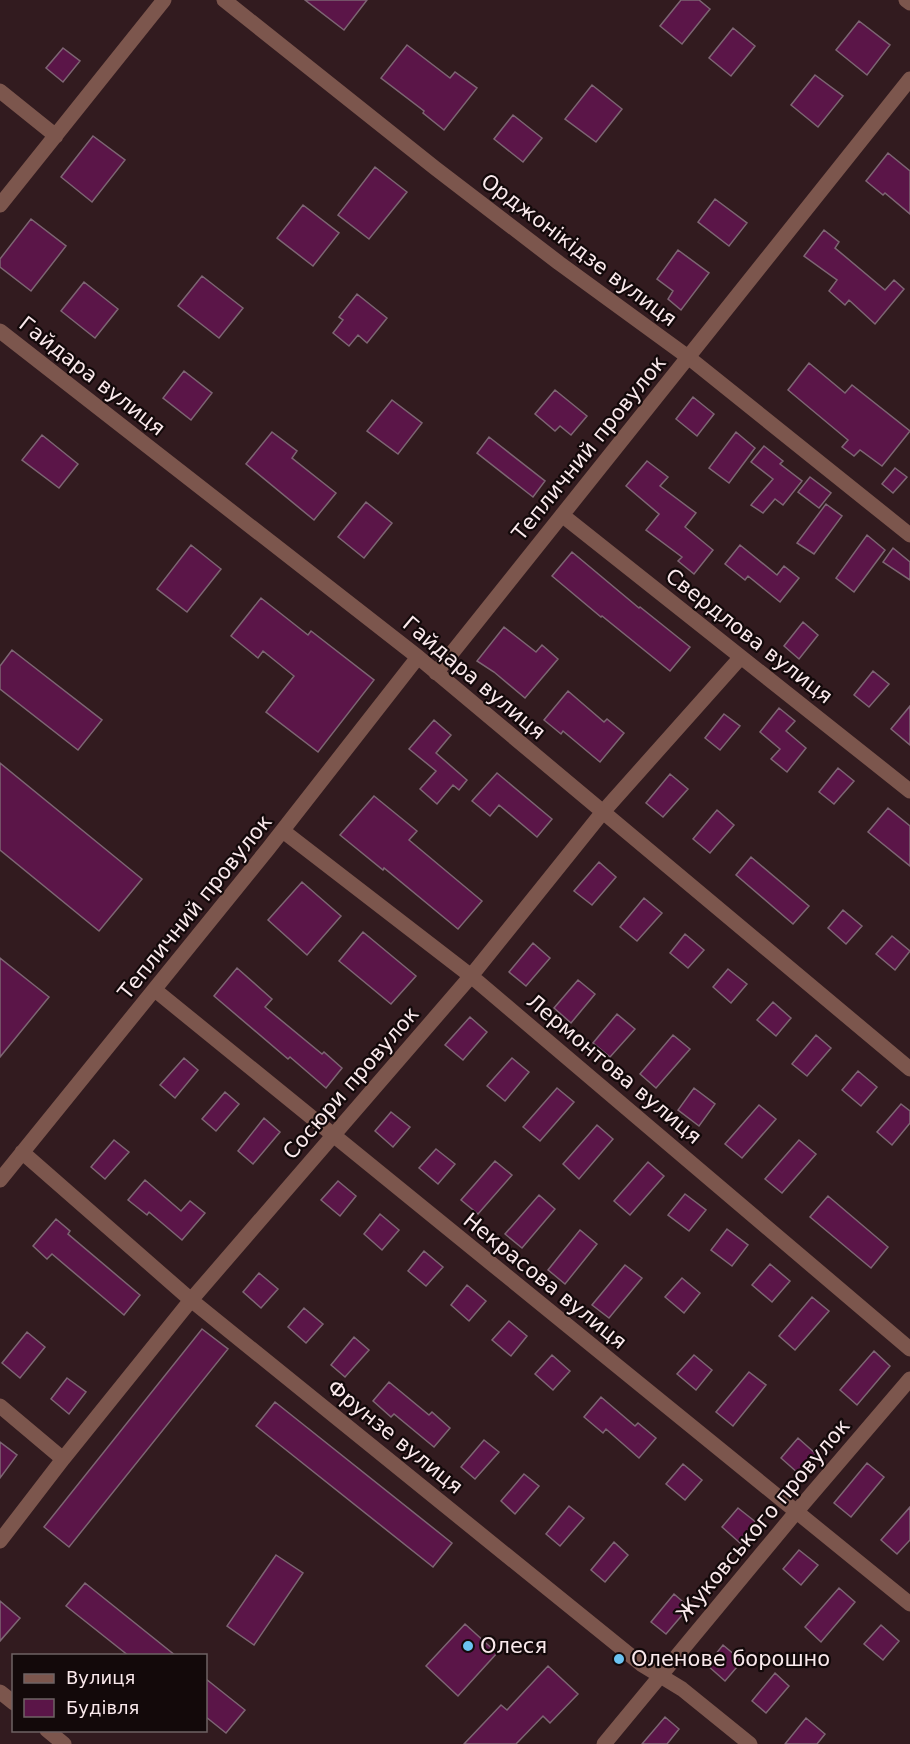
<svg xmlns="http://www.w3.org/2000/svg" width="910" height="1744" viewBox="0 0 910 1744" font-family="'DejaVu Sans',sans-serif">
<style>
.building{fill:#5b1548;stroke:#7d6573;stroke-width:1.5}
.lines{fill:none;stroke-linecap:round;stroke-linejoin:round}
.minor{stroke:#7c564d;stroke-width:15}
.poi-dot{fill:#6bc3f2;stroke:#13090a;stroke-width:2}
.labels{text-anchor:middle;dominant-baseline:central;stroke-width:4.5;stroke-linejoin:round;paint-order:stroke}
.street-label{font-size:21px;fill:#fae9ec;stroke:#13090a}
.poi-label{font-size:21px;fill:#fae9ec;stroke:#13090a;text-anchor:start}
</style>
<rect width="100%" height="100%" fill="#321b1f"/>
<!-- building -->
<path class="building" d="M305 0H367L344 30Z
M681 0H699L710 9 682 44 660 26Z
M859 21 890 45 867 75 836 50Z
M733 28 755 46 731 76 709 58Z
M407 45 450 78 455 72 477 88 444 130 423 113 424 111 381 78Z
M63 48 80 61 63 82 46 68Z
M815 75 843 96 818 127 791 105Z
M592 85 622 109 596 142 565 119Z
M513 115 542 138 523 162 494 139Z
M93 136 125 160 92 202 61 177Z
M888 153 910 171V214L885 193 883 195 866 181Z
M375 167 407 192 369 239 338 215Z
M715 199 747 223 729 246 698 222Z
M303 205 339 233 313 266 277 238Z
M31 219 66 246 31 291 0 267V259Z
M824 230 839 242 835 248 885 290 894 280 904 289 875 324 849 300 845 305 829 291 837 280 804 256Z
M678 250 709 273 681 310 668 299 673 291 657 279Z
M202 276 243 308 219 338 178 306Z
M84 282 118 309 95 338 61 311Z
M357 294 387 318 367 343 358 335 349 346 333 333 343 320 339 317Z
M809 363 845 393 852 385 910 431 882 466 860 450 854 456 842 447 848 440 788 390Z
M184 371 212 393 191 420 163 398Z
M555 390 587 416 571 435 560 426 555 431 535 414Z
M693 397 714 414 697 436 676 419Z
M392 400 422 423 398 454 367 431Z
M272 432 297 451 292 458 336 493 314 520 246 464Z
M736 432 755 448 729 483 709 468Z
M42 435 78 464 59 488 22 460Z
M489 437 545 481 533 497 477 453Z
M764 446 783 461 780 464 802 481 783 505 775 499 763 513 751 505 773 479 751 462Z
M647 461 668 477 660 486 696 513 685 527 713 550 694 574 678 561 682 557 646 530 659 514 626 486Z
M895 468 907 477 893 493 882 484Z
M810 477 831 493 819 508 798 492Z
M366 502 392 523 364 558 338 537Z
M826 504 842 516 814 554 797 543Z
M867 535 885 550 854 592 836 578Z
M191 545 221 569 187 612 157 589Z
M740 545 777 575 784 566 799 578 780 602 748 576 745 580 725 564Z
M893 548 910 562V580L883 562Z
M572 552 639 608 640 607 690 647 670 671 602 616 601 617 552 576Z
M261 598 308 635 311 631 374 680 318 752 266 712 294 676 263 651 258 658 231 636Z
M803 622 818 635 799 659 784 646Z
M504 627 536 652 542 645 558 659 525 698 494 672 477 661Z
M12 650 102 720 78 750 0 689V666Z
M873 671 889 684 869 707 854 695Z
M568 691 604 722 607 719 624 733 600 762 563 731 561 734 544 720Z
M910 706V745L891 729Z
M779 708 795 721 786 731 806 748 787 772 771 759 780 749 760 732Z
M724 714 740 726 720 750 705 738Z
M434 720 451 735 436 753 467 780 459 790 453 785 437 804 420 789 436 771 409 749Z
M0 763 142 879 99 931 0 850Z
M838 768 854 781 834 804 819 792Z
M497 773 552 819 537 837 499 805 490 816 472 801Z
M670 774 688 789 663 817 646 803Z
M374 796 417 831 409 840 482 901 458 929 384 868 383 870 340 835Z
M888 808 910 826V866L868 832Z
M717 810 734 825 710 853 693 839Z
M751 857 809 906 793 924 736 875Z
M599 862 616 877 592 905 574 891Z
M302 882 341 916 307 955 268 920Z
M644 898 662 913 637 941 620 927Z
M843 910 862 926 846 944 828 928Z
M363 932 416 976 391 1004 339 961Z
M685 934 704 950 688 968 670 953Z
M892 936 910 951 895 970 876 954Z
M533 943 550 958 526 986 509 972Z
M0 958 49 997 0 1057Z
M237 968 272 999 265 1007 322 1054 324 1052 342 1068 326 1088 290 1057 288 1059 214 996Z
M728 969 747 984 731 1003 713 987Z
M578 980 595 994 571 1023 554 1008Z
M773 1002 791 1018 776 1036 757 1020Z
M617 1014 635 1029 610 1057 593 1043Z
M470 1017 487 1032 463 1060 445 1045Z
M673 1035 690 1049 656 1088 640 1074Z
M816 1035 831 1048 807 1076 792 1064Z
M184 1058 198 1070 175 1098 160 1085Z
M512 1058 529 1072 505 1101 487 1086Z
M858 1071 877 1087 861 1106 842 1090Z
M557 1088 574 1102 540 1141 523 1127Z
M694 1088 715 1104 699 1126 678 1110Z
M225 1092 239 1104 216 1131 202 1119Z
M901 1104 910 1111V1123L892 1145 877 1132Z
M759 1105 776 1119 742 1158 725 1144Z
M391 1112 410 1127 393 1147 375 1131Z
M264 1118 280 1132 253 1164 238 1151Z
M597 1125 613 1139 579 1179 563 1164Z
M114 1140 129 1152 105 1179 91 1167Z
M799 1140 816 1154 782 1193 765 1179Z
M436 1149 455 1164 438 1184 419 1168Z
M495 1161 512 1175 478 1214 461 1200Z
M648 1162 664 1176 630 1215 614 1201Z
M145 1180 181 1211 190 1201 205 1213 182 1240 149 1212 147 1215 128 1200Z
M338 1181 356 1196 340 1216 321 1200Z
M685 1194 706 1210 689 1231 668 1215Z
M539 1195 555 1209 522 1248 505 1234Z
M828 1196 888 1247 871 1268 810 1217Z
M380 1214 399 1230 382 1250 364 1234Z
M56 1219 70 1231 68 1234 140 1295 124 1315 52 1254 47 1259 33 1246Z
M727 1229 748 1245 732 1266 711 1250Z
M580 1230 597 1244 565 1284 548 1270Z
M424 1251 443 1267 426 1286 408 1271Z
M770 1264 790 1281 772 1302 752 1285Z
M625 1265 642 1278 609 1318 592 1305Z
M259 1273 278 1289 261 1308 243 1292Z
M682 1278 700 1293 684 1313 665 1297Z
M467 1285 486 1301 469 1321 451 1305Z
M812 1297 829 1311 795 1350 779 1336Z
M304 1308 323 1324 306 1343 288 1327Z
M509 1321 527 1336 511 1356 492 1340Z
M202 1329 228 1349 69 1547 44 1527Z
M27 1332 45 1347 20 1378 2 1363Z
M354 1337 369 1350 345 1377 331 1365Z
M874 1351 890 1366 857 1405 840 1390Z
M552 1355 570 1371 553 1390 535 1374Z
M694 1355 712 1370 696 1390 677 1374Z
M749 1372 766 1385 733 1426 716 1412Z
M67 1378 86 1392 69 1414 51 1399Z
M389 1382 429 1415 432 1412 450 1428 434 1447 394 1414 391 1417 373 1401Z
M601 1397 635 1426 638 1423 656 1438 639 1458 606 1429 603 1433 584 1417Z
M275 1402 452 1543 433 1567 256 1426Z
M798 1438 816 1454 799 1474 781 1458Z
M484 1440 499 1452 475 1479 461 1467Z
M0 1442 17 1455 0 1478Z
M867 1463 884 1477 851 1517 834 1503Z
M683 1464 702 1480 685 1500 666 1484Z
M524 1474 539 1486 515 1514 501 1501Z
M569 1506 584 1518 560 1546 546 1534Z
M910 1507V1540L897 1554 881 1540Z
M738 1508 757 1523 740 1543 722 1527Z
M614 1542 628 1555 605 1582 591 1570Z
M799 1550 818 1565 801 1585 783 1569Z
M276 1555 303 1573 254 1645 227 1626Z
M85 1583 176 1656H129L66 1606Z
M839 1588 855 1602 821 1642 805 1627Z
M674 1594 689 1607 666 1634 651 1622Z
M0 1601 20 1618 0 1641Z
M465 1624 497 1653 458 1696 426 1666Z
M881 1625 899 1641 883 1660 864 1644Z
M723 1645 742 1661 725 1681 707 1665Z
M548 1666 578 1694 550 1723 543 1716 516 1744H464L501 1705 507 1710Z
M775 1673 789 1686 766 1713 752 1701Z
M206 1679 245 1710 226 1733 206 1717Z
M665 1717 679 1729 667 1744H642Z
M806 1718 825 1734 817 1744H785Z"/>
<g class="lines">
<!-- minor -->
<path class="minor" d="M224 0 435 168 559 263 688 357 910 535
M906 0 910 3
M0 91 56 136
M0 205 164 0
M0 331 418 657 910 1069
M562 515 910 791
M436 673 910 79
M283 831 471 976 910 1349
M155 990 910 1604
M22 1152 191 1300 641 1664 682 1689 750 1744
M0 1180 268 849 418 657
M0 1406 63 1459
M0 1541 63 1459 191 1300 471 976 602 813 741 657
M0 1692 14 1703
M47 1730 64 1744
M604 1744 797 1511 910 1379"/>
</g>
<!-- markers -->
<g class="poi-dot">
<circle cx="468" cy="1646" r="6"/>
<circle cx="619" cy="1659" r="6"/>
</g>
<g class="labels">
<!-- street labels -->
<g class="street-label">
<text transform="translate(579 250) rotate(37)">Орджонікідзе вулиця</text>
<text transform="translate(92 376) rotate(38)">Гайдара вулиця</text>
<text transform="translate(589 448) rotate(-51)">Тепличний провулок</text>
<text transform="translate(749 636) rotate(38)">Свердлова вулиця</text>
<text transform="translate(474 678) rotate(40)">Гайдара вулиця</text>
<text transform="translate(195 907) rotate(-51)">Тепличний провулок</text>
<text transform="translate(614 1069) rotate(40)">Лермонтова вулиця</text>
<text transform="translate(351 1083) rotate(-49)">Сосюри провулок</text>
<text transform="translate(545 1281) rotate(39)">Некрасова вулиця</text>
<text transform="translate(395 1437) rotate(39)">Фрунзе вулиця</text>
<text transform="translate(763 1520) rotate(-50)">Жуковського провулок</text>
</g>
<!-- poi labels -->
<g class="poi-label">
<text x="480" y="1646">Олеся</text>
<text x="631" y="1659">Оленове борошно</text>
</g>
</g>
<!-- legend -->
<rect x="12" y="1654" width="195" height="78" fill="#13090a" stroke="#6f6364" stroke-width="1.5"/>
<rect x="24" y="1674" width="30" height="9" fill="#7c564d" stroke="#6f6364" stroke-width="1.5"/>
<text x="66" y="1684" font-size="18" fill="#fae9ec">Вулиця</text>
<rect x="24" y="1699" width="30" height="18" fill="#5b1548" stroke="#6f6364" stroke-width="1.5"/>
<text x="66" y="1714" font-size="18" fill="#fae9ec">Будівля</text>
</svg>
